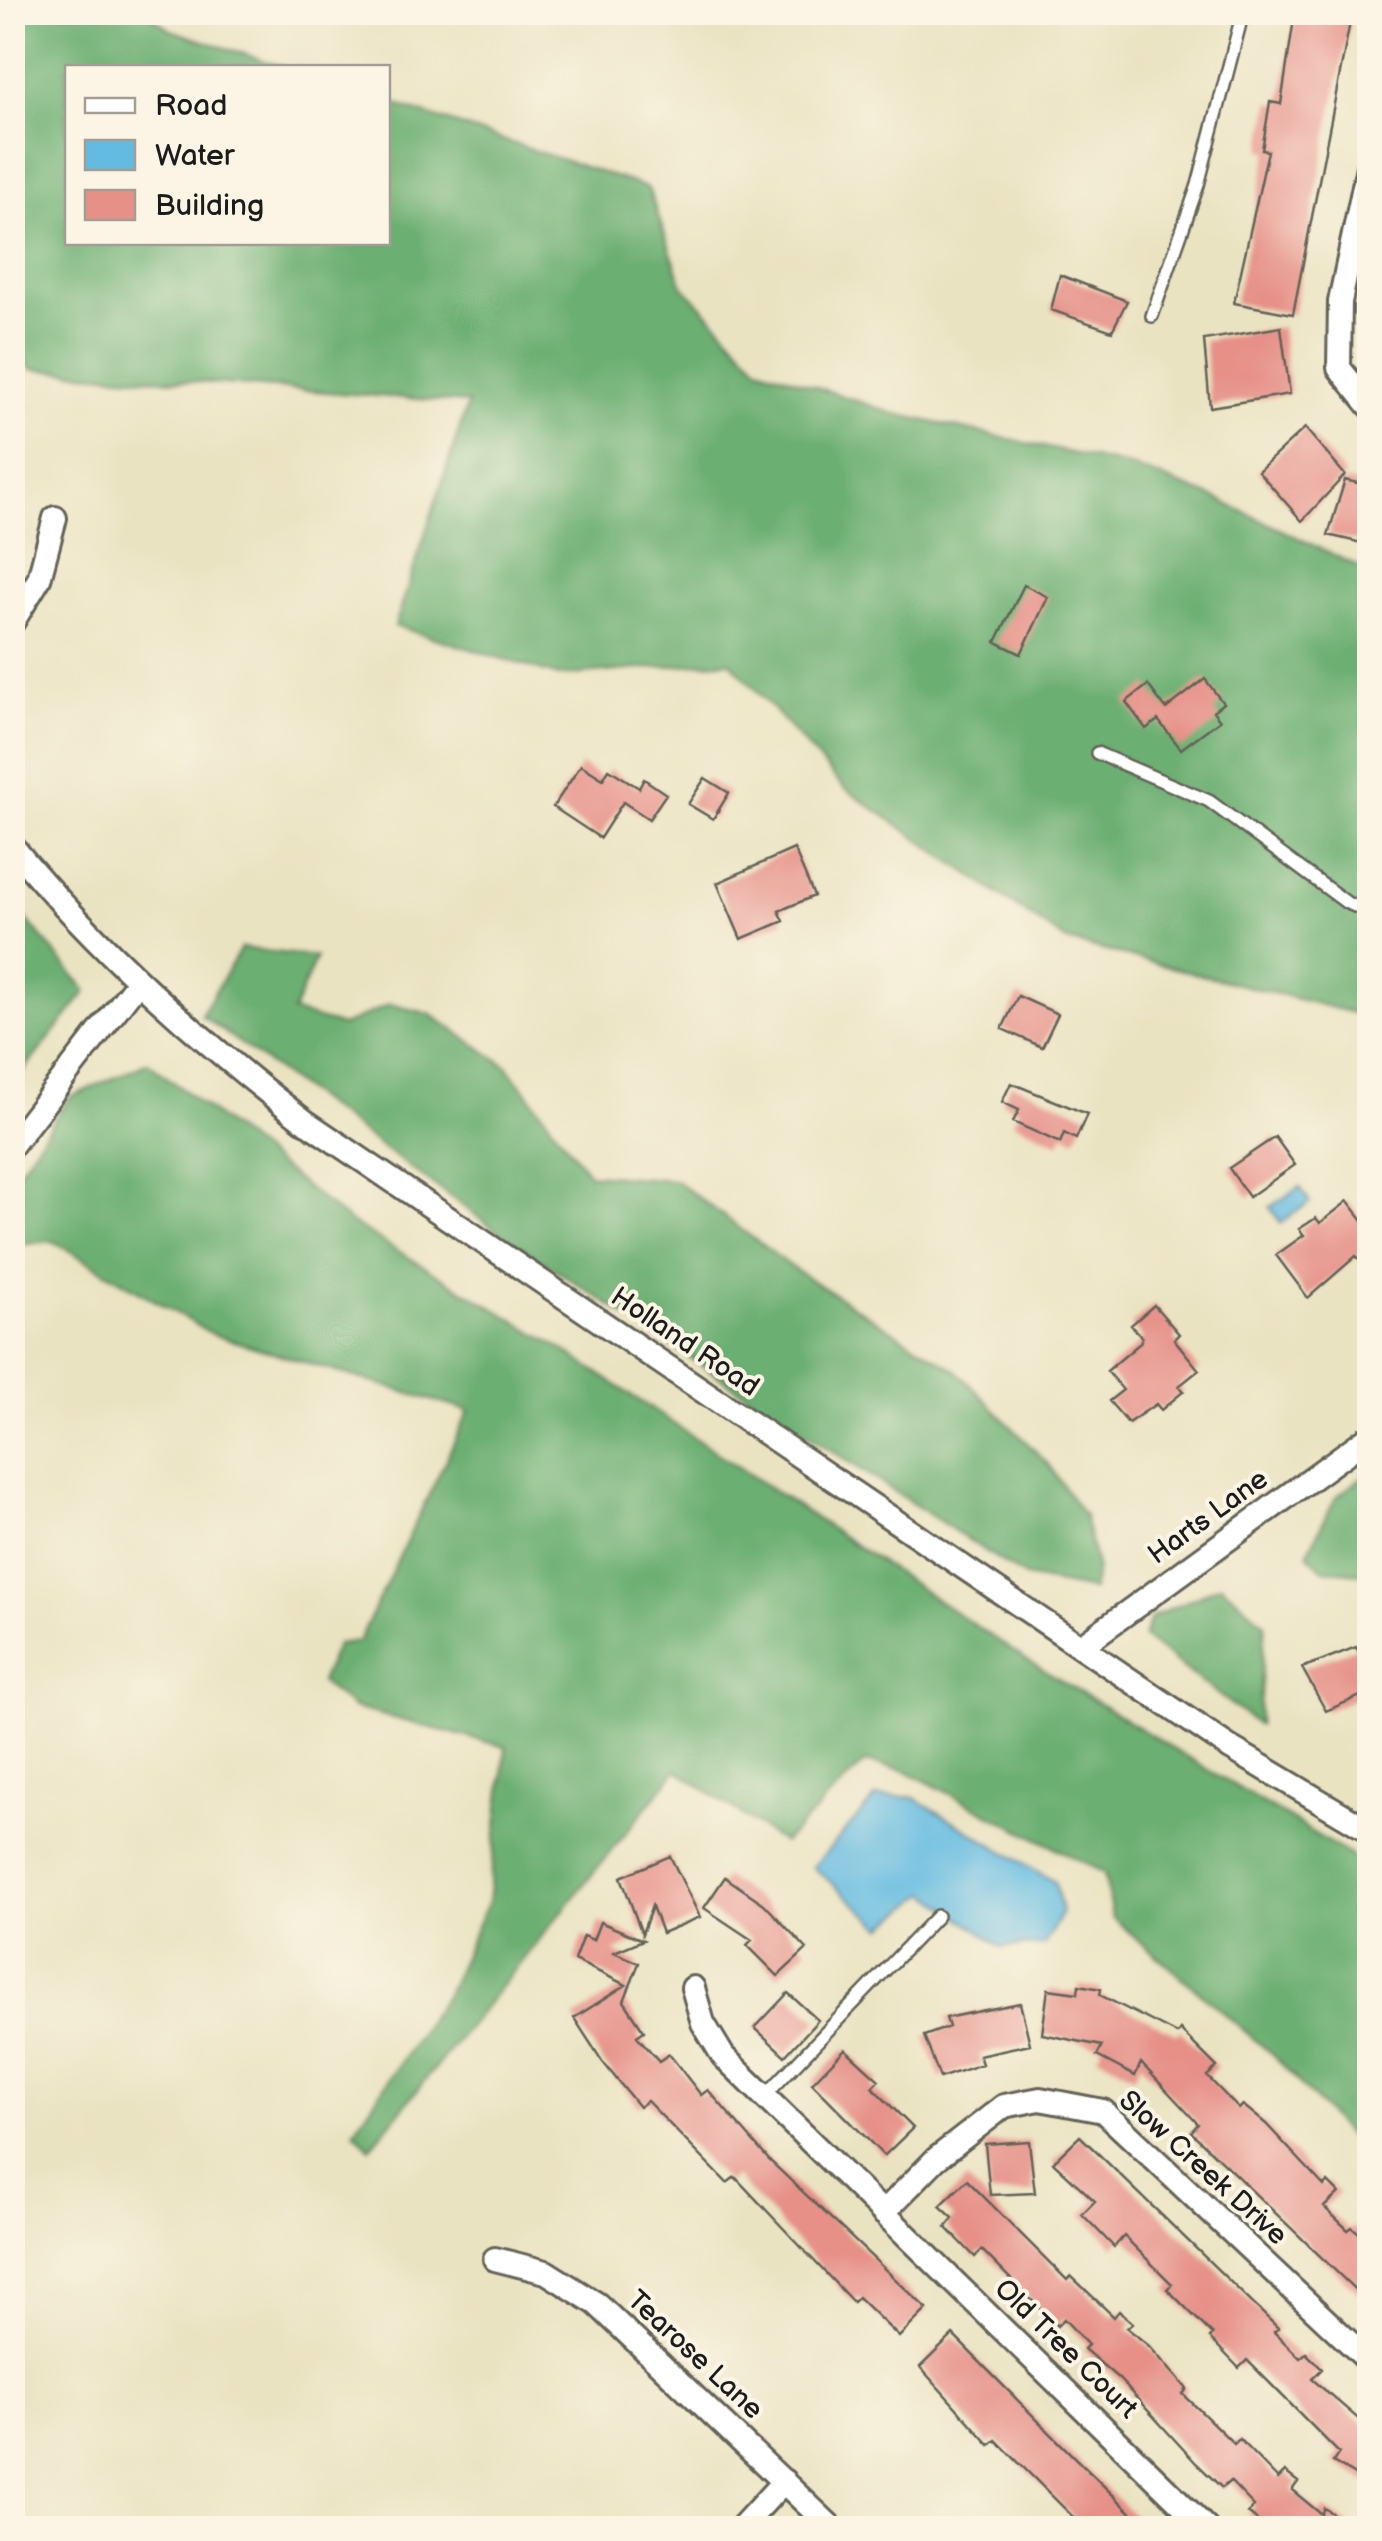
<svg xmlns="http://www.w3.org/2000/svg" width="1382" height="2541" viewBox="0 0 1382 2541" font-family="'Balsamiq Sans',sans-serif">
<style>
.forest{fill:#6caf72;stroke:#446647;stroke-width:2.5}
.water{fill:#64bbe1;stroke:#406c7e;stroke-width:2.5}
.building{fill:#e69088}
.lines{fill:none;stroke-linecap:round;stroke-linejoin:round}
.lane-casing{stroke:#646256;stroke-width:16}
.street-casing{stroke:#646256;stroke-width:28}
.lane{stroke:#fff;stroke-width:11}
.street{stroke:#fff;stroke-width:22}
.labels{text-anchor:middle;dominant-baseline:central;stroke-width:8;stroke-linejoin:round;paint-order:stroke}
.street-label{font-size:28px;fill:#1c1c1c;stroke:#fcf5e5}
</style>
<rect width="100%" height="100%" fill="#fcf5e5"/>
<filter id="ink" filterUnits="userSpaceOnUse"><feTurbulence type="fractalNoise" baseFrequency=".01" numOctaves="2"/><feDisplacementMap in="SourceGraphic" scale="20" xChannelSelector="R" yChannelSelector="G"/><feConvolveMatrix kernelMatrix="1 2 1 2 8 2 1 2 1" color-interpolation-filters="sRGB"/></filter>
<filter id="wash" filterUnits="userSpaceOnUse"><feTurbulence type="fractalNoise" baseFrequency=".0048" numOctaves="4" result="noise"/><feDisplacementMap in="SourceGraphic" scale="40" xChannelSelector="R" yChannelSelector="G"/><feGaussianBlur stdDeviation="2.25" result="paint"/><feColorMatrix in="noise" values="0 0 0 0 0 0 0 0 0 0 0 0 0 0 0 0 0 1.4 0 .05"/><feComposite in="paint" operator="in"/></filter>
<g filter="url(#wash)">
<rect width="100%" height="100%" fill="#eae3c2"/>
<!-- forest -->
<path class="forest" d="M12 13H148L171 30 284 67 68 68V242H388V102L648 188 683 286 759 367 892 413 1133 467 1215 498 1369 572V1017L1067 941 844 788 730 661 559 676 395 626 468 403 32 369 13 353Z
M13 903 87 991 13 1084H12Z
M241 948 316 957 293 1012 342 1026 390 1004 430 1014 507 1066 589 1174 675 1180 797 1271 956 1370 1048 1464 1084 1516 1097 1570 1092 1590 1025 1577 504 1236 201 1015Z
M148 1062 351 1223 562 1349 1025 1659 1369 1867V2158L1274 2056 1112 1917 1104 1873 904 1770 865 1762 783 1843 677 1770 370 2148 354 2131 446 1994 488 1902 506 1747 354 1708 320 1682 337 1644 359 1641 469 1411 214 1335 53 1241 13 1244V1179L69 1098Z
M1369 1472V1574L1322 1569 1307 1554 1336 1497Z
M1221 1585 1265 1623 1258 1725 1143 1637 1151 1618Z"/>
<!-- water -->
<path class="water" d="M1300 1187 1310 1202 1281 1223 1270 1207Z
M876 1797H913L1055 1882 1062 1912 1044 1945 1002 1947 927 1893 883 1927 813 1867Z"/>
<g id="blocks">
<!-- building -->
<path class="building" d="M1295 12H1352L1293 314 1234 303 1268 151 1262 150 1270 102 1281 104Z
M1060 275 1127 301 1112 331 1051 310Z
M1281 327 1290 394 1210 407 1204 340Z
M1305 428 1345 475 1302 521 1258 471Z
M1345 480 1370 486V545L1328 535Z
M1024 585 1048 597 1021 654 996 642Z
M1205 679 1223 703 1213 711 1220 720 1181 749 1158 720 1146 729 1126 702 1148 685 1166 709Z
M581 765 603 779 609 769 639 788 644 779 666 794 649 819 623 802 600 838 553 807Z
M705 778 729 793 713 819 688 804Z
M794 849 814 896 779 911 784 921 741 939 717 883Z
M1018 996 1058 1014 1042 1047 1002 1029Z
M1011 1083 1087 1114 1076 1139 1064 1133 1060 1143 1013 1122 1019 1110 1002 1102Z
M1275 1137 1295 1165 1249 1197 1229 1168Z
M1348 1201 1370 1229V1252L1359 1259 1356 1256 1308 1298 1276 1255 1304 1235 1299 1229 1316 1218 1320 1223Z
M1154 1305 1179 1334 1174 1339 1199 1370 1179 1386 1184 1391 1161 1410 1156 1404 1128 1423 1109 1401 1123 1390 1107 1371 1140 1343 1142 1337 1131 1325Z
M1356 1647 1370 1674V1692L1326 1711 1302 1668Z
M670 1856 700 1917 662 1933 652 1906 642 1934 621 1877Z
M725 1877 764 1904 807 1949 778 1976 747 1945 752 1940 704 1908Z
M600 1922 643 1940 614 1952 639 1963 624 2001 644 2031 637 2036 659 2061 669 2054 701 2095 708 2090 769 2160 927 2309 899 2337 858 2297 853 2302 735 2177 727 2183 647 2101 639 2107 602 2061 574 2018 626 1985 574 1960 583 1936 593 1940Z
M1079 1985 1101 1989 1100 1995 1177 2034 1180 2030 1217 2067 1207 2076 1239 2109 1243 2105 1266 2124 1324 2186 1328 2182 1339 2193 1324 2207 1348 2230 1352 2227 1370 2242V2304L1191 2132 1198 2124 1141 2063 1135 2076 1097 2056 1102 2046 1042 2034 1048 1989 1078 1993Z
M788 1993 818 2020 785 2056 755 2028Z
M1020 2003 1030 2044 979 2055 982 2064 940 2078 924 2036 949 2027 946 2018Z
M845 2049 879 2080 872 2087 913 2128 884 2156 812 2083Z
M1080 2136 1278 2328 1274 2332 1300 2358 1306 2353 1322 2369 1312 2379 1370 2429V2484L1333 2462 1339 2453 1247 2360 1239 2368 1210 2338 1213 2335 1167 2289 1172 2284 1124 2236 1114 2247 1082 2214 1095 2201 1053 2162Z
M1029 2141 1035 2193 990 2195 985 2144Z
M967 2180 1067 2280 1071 2276 1114 2317 1119 2311 1133 2323 1127 2328 1149 2346 1187 2389 1183 2394 1234 2444 1239 2439 1278 2479 1285 2472 1298 2482 1292 2490 1321 2514 1324 2508 1354 2528H1266L1248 2513 1254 2506 1230 2481 1222 2488 1196 2463 1119 2379 1084 2349 1088 2345 1064 2319 1057 2326 982 2250 975 2257 946 2227 953 2218 940 2206Z
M953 2335 1076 2459 1147 2528H1084L996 2440 990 2445 920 2367Z"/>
</g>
</g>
<g filter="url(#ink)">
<use href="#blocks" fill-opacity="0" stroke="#646256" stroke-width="2.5"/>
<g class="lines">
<!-- lane casing -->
<g class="lane-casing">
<path id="lane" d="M1152 316 1198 185 1243 12
M1097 753 1209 801 1347 903 1370 912
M765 2096 937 1916"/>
</g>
<!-- street casing -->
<g class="street-casing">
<path id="street" d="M1370 157 1340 302 1339 368 1370 406
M12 623 39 579 55 518
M12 846C99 951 196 1037 303 1120L1229 1747 1370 1831
M12 1145 137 983
M1081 1646 1370 1436
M693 1988 703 2023 723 2056 1206 2528
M883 2213 936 2159 1004 2106 1040 2099 1103 2111 1370 2362
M495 2259 546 2272 597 2304 832 2528
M741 2528 784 2481"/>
</g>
<!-- lane -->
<use href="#lane" class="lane"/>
<!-- street -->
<use href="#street" class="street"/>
</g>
</g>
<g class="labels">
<!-- street labels -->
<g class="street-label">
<text transform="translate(685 1342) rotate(34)">Holland Road</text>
<text transform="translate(1208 1517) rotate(-36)">Harts Lane</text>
<text transform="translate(1203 2168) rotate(42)">Slow Creek Drive</text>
<text transform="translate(1066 2349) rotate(44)">Old Tree Court</text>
<text transform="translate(695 2355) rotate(43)">Tearose Lane</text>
</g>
</g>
<!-- margin -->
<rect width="1382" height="2541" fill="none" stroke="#fcf5e5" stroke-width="50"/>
<!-- legend -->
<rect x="65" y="65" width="325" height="180" fill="#fcf5e5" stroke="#a29e95" stroke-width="2.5"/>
<rect x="85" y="98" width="50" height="15" fill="#ffffff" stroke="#a29e95" stroke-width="2.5"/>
<text x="155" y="115" font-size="30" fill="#1c1c1c">Road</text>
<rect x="85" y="140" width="50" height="30" fill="#64bbe1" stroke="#a29e95" stroke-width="2.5"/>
<text x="155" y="165" font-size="30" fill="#1c1c1c">Water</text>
<rect x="85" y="190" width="50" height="30" fill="#e69088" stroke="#a29e95" stroke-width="2.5"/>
<text x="155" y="215" font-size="30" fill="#1c1c1c">Building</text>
</svg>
